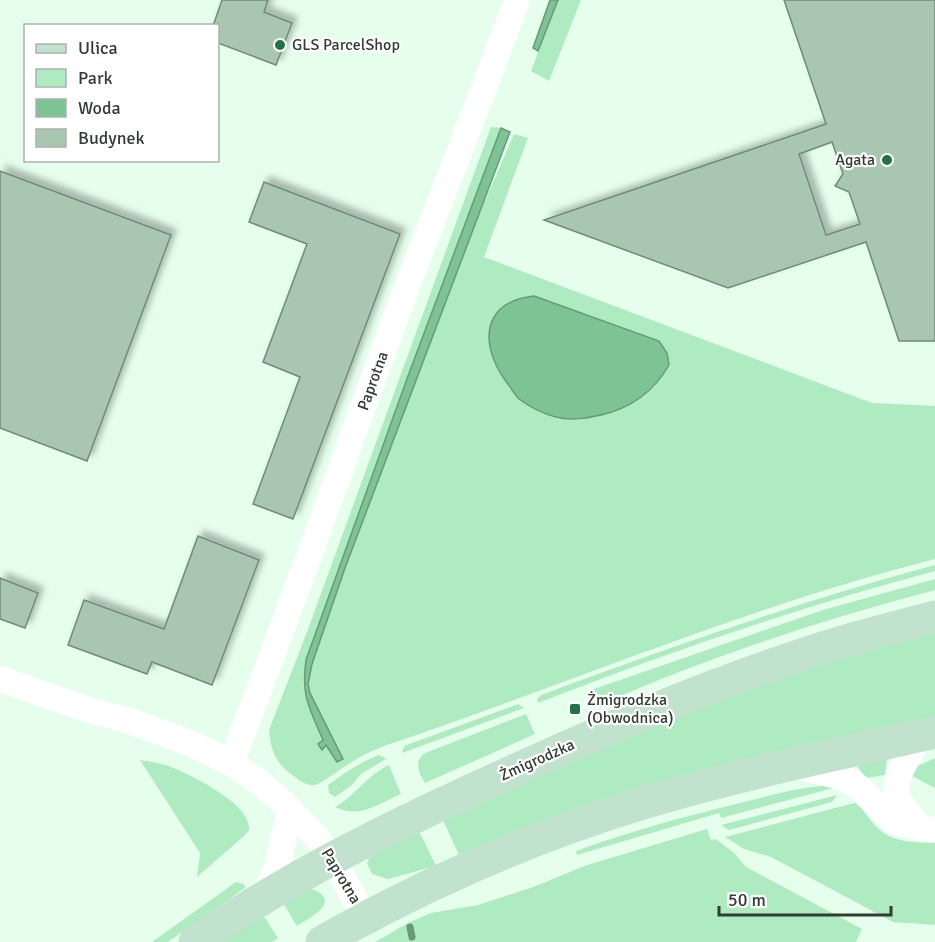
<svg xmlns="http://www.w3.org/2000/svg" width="935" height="942" viewBox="0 0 935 942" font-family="Signika,sans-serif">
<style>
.green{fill:#aeebc0}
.water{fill:#7ec394;stroke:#679a77;stroke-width:1.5}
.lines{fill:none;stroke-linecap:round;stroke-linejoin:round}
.stream{stroke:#679a77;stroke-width:7}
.building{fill:#a9c6b1;stroke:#708b78;stroke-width:1.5;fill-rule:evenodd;filter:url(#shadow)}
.street{stroke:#fff;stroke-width:26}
.secondary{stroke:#c1e2cd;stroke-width:33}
.poi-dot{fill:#227344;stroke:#fff;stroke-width:2}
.labels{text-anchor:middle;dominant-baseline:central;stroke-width:4.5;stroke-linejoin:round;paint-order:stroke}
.poi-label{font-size:16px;fill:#313c34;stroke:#fff;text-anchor:start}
.street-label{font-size:16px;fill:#313c34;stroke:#fff}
</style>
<defs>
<filter id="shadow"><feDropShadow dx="5.5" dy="-5.5" stdDeviation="3" flood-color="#0004"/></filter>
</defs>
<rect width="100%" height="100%" fill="#e6ffed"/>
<!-- green -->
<path class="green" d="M558 0H581L549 81 531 71Z
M491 127 501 128 408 376 306 660C301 697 309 708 323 740L318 743 326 745 321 718 310 693 308 684 312 664 345 568 464 249 514 134 528 138 484 257 872 403 935 406V559C746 607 568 684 384 746 363 754 346 765 328 778 323 781 317 786 311 785 302 784 294 776 287 771 274 760 270 746 269 730L307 632Z
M935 565V571C800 607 668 652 538 703L537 699 541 695C670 647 801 601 935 565Z
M935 579V590C819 621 707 657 598 706L591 690 823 610Z
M935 631V717L459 855 443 820C538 777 633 732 731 696 798 671 866 650 935 631Z
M518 704 524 708 402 753 404 746Z
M526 714 535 734 425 783C419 773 413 762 425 753Z
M379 755 386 759 361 774 352 785 335 797 329 793 328 785C343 774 360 762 379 755Z
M935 758V788L912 776 918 766Z
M887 759 885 775 866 778 857 766Z
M140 760C151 762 166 764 176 769 196 778 252 805 249 830L244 836 197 877 200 853Z
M389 765 401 794C378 804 360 819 335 807 355 796 367 775 389 765Z
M832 785 837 787 721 818 719 813 577 855 576 851C628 832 682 817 736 804 768 796 799 787 832 785Z
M837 795 832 802 729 830 721 825Z
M858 802C881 839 892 842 935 843V925L893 922 771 857 744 849 725 837Z
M707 829 711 840 716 839 734 853 746 867 862 929 856 942H375L410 922 431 913 478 905 536 886 584 866Z
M419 831 436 866 388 879 372 874 367 863 370 857Z
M236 882 244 884 245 888 168 942H152Z
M312 889C343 901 310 918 297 926L283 903Z
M263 915 278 938 272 942H220Z"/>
<!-- water -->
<path class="water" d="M550 0H558L540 46 538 51 533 48Z
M501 128 510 132 345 568 312 664 308 684 310 693 343 759 337 762 326 745 322 750 318 744 323 740C309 707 301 696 306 660L408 376Z
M534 296 659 341 667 353 669 365C654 391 632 408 601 415 587 418 571 421 556 417 543 414 530 407 519 399 514 394 510 386 505 380 479 343 482 302 534 296Z"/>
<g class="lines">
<!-- stream -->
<path class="stream" d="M410 927 412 937"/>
</g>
<!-- building -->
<path class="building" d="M222 0H268L264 12 292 23 276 65 218 43V26H213Z
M784 0H935V341H899L866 242 728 288 544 220 826 124ZM832 142 843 174 835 186 849 192 860 224 826 235 799 154Z
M0 171 171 235 87 461 0 428Z
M264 182 400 234 293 519 253 504 300 377 263 362 307 244 249 222Z
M198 536 259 560 212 685 152 662 147 674 68 645 84 600 164 629Z
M0 578 38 593 25 628 0 619Z"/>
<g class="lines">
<!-- street -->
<path class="street" d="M0 679 89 710 130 721 192 744 231 763 255 779 279 799 318 839 332 858 365 918
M231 763C291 610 345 455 402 300 440 200 480 101 517 0
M792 765 844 778 856 785 894 822 935 830
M921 828C913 819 903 809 898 798 890 776 913 751 923 734
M262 898 276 871 290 810"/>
<!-- secondary -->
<path class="secondary" d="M195 942C286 879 384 830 485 784 596 733 709 684 826 647 862 635 899 627 935 617
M322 942C424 884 531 837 643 803 739 774 838 754 935 732"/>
</g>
<!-- markers -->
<g class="poi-dot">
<circle cx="280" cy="45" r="6"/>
<circle cx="887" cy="160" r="6"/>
<rect x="569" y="703" width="12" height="12" rx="3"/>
</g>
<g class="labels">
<!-- poi labels -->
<g class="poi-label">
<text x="292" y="45">GLS ParcelShop</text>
<text x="875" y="160" text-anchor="end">Agata</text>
<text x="587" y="700">Żmigrodzka<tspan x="587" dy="18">(Obwodnica)</tspan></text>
</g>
<!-- street labels -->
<g class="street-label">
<text transform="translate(373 381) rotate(-70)">Paprotna</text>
<text transform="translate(537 760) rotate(-24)">Żmigrodzka</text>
<text transform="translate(341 876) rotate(59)">Paprotna</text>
</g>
</g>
<!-- legend -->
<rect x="24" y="24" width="195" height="138" fill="#ffffff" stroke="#adb1ae" stroke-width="1.5"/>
<rect x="36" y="44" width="30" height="9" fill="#c1e2cd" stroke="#adb1ae" stroke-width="1.5"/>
<text x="78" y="54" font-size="18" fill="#313c34">Ulica</text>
<rect x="36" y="69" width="30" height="18" fill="#aeebc0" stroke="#adb1ae" stroke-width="1.5"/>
<text x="78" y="84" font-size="18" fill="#313c34">Park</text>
<rect x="36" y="99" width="30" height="18" fill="#7ec394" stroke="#adb1ae" stroke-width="1.5"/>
<text x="78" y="114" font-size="18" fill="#313c34">Woda</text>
<rect x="36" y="129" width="30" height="18" fill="#a9c6b1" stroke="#adb1ae" stroke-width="1.5"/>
<text x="78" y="144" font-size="18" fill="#313c34">Budynek</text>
<!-- scale -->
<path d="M719 906v9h172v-9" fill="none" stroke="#313c34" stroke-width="3"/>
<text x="728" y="906" font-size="18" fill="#313c34" stroke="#ffffff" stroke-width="4.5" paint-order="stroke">50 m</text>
</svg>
